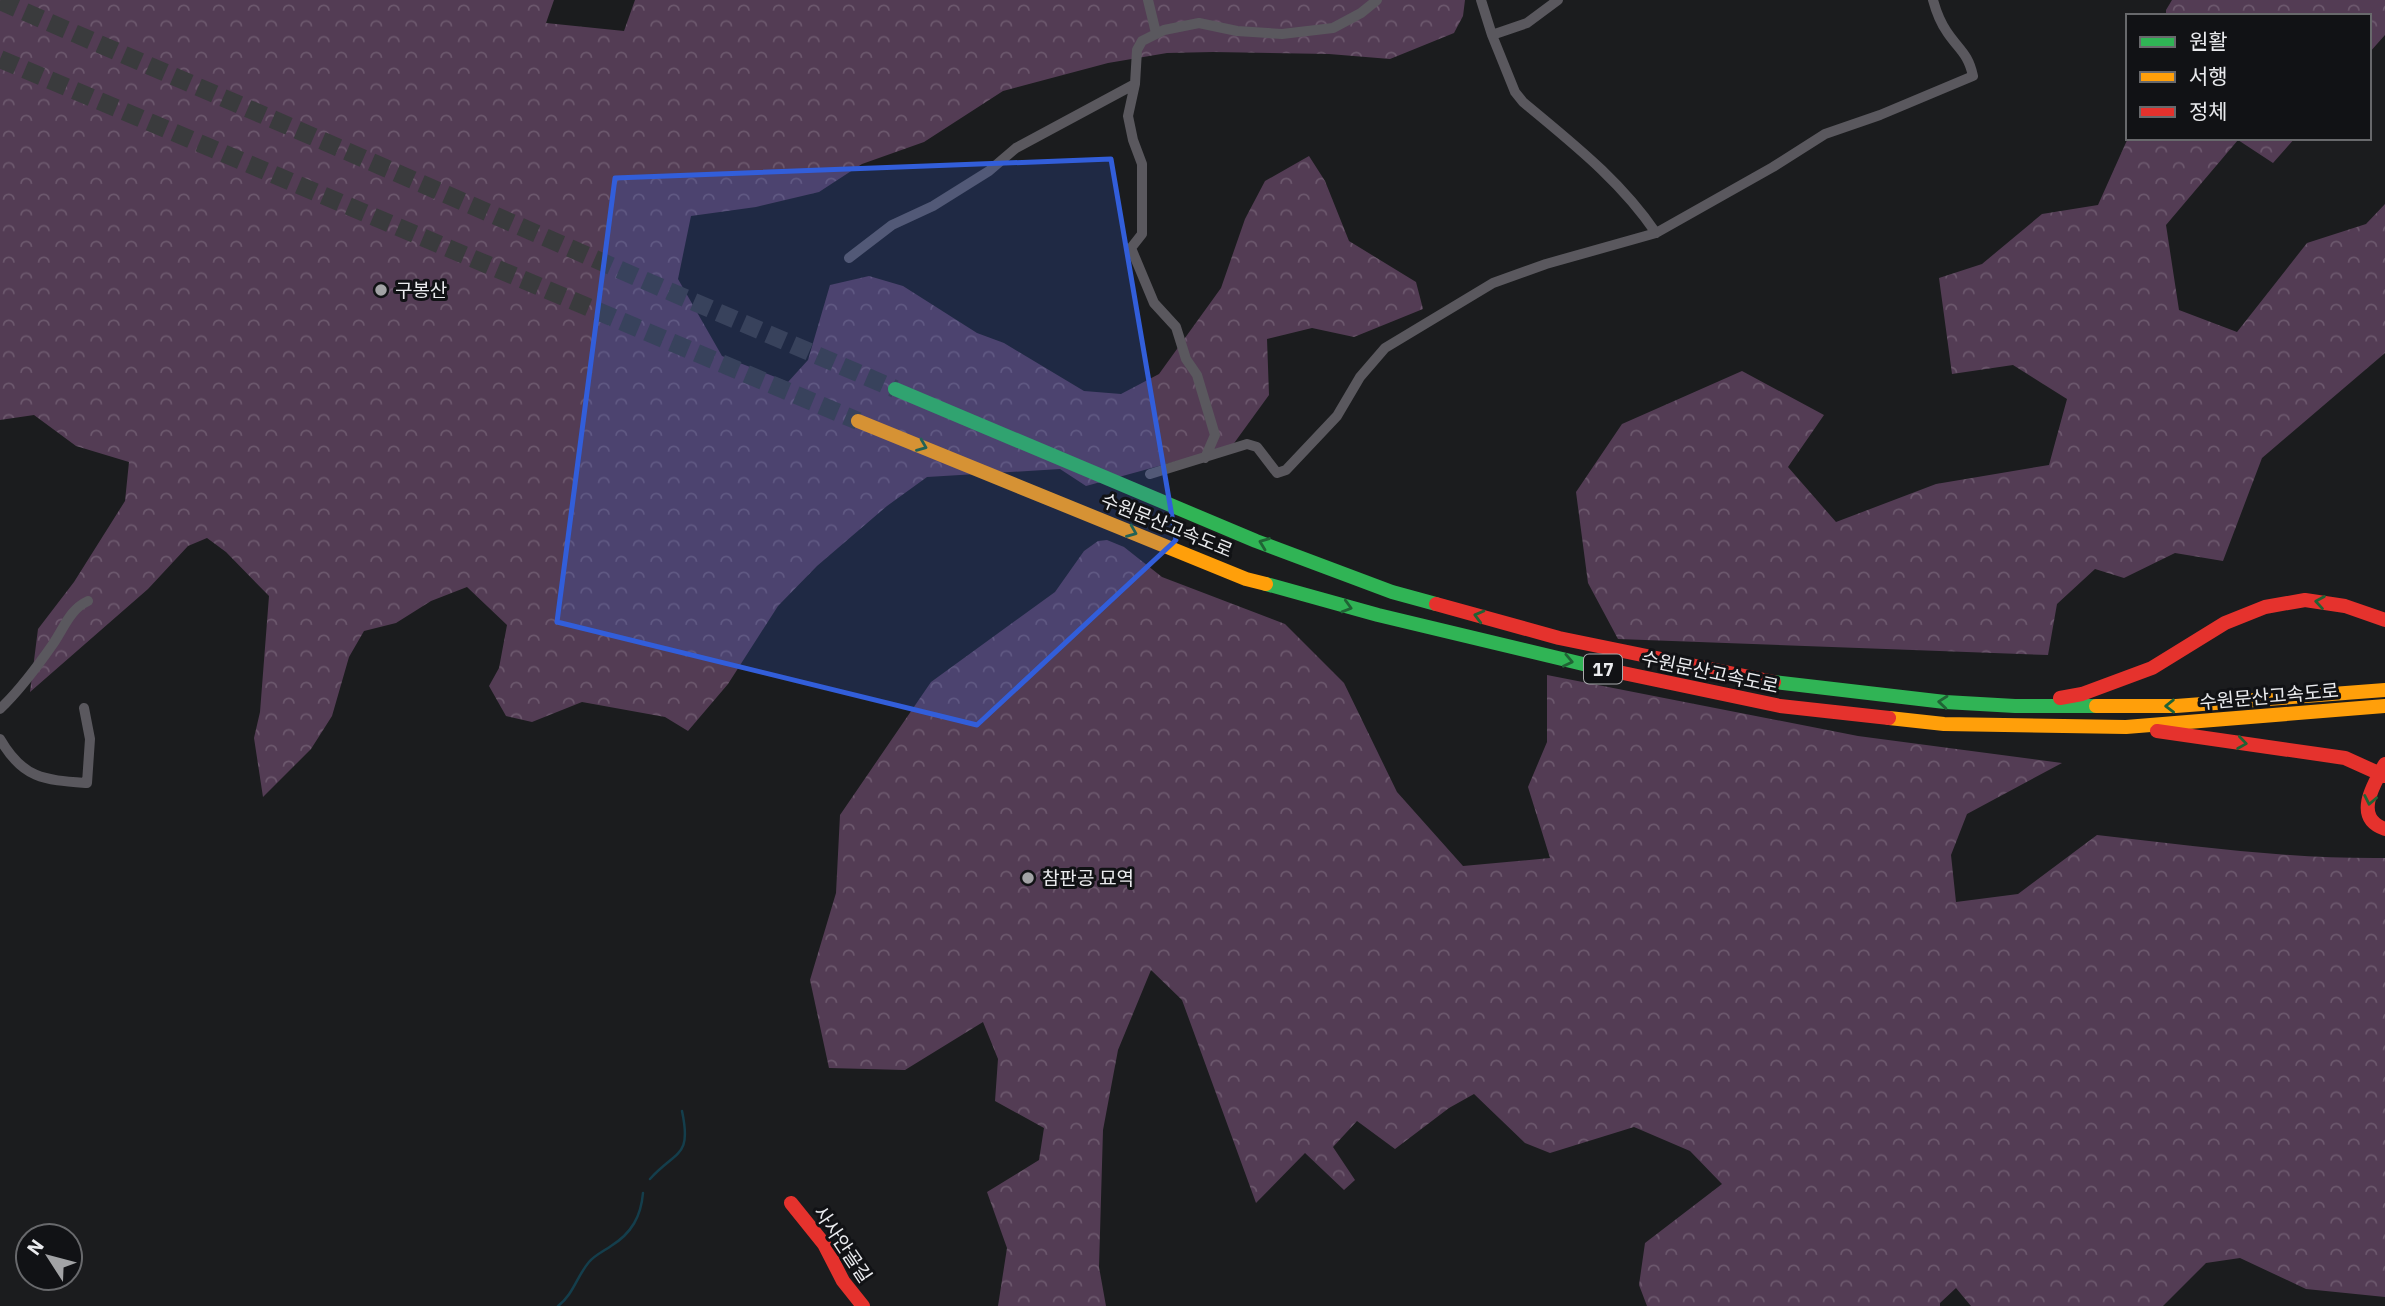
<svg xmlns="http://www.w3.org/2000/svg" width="2385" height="1306" viewBox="0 0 2385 1306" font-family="'IBM Plex Sans','Noto Sans KR',sans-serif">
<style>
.forest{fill:url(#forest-crowns)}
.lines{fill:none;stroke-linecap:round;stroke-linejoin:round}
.stream{stroke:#143e4c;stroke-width:2.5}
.highway-tunnel{stroke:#3a3b3d;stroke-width:18;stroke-dasharray:18 9;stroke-linecap:butt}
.street{stroke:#5a585e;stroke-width:10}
.fast{stroke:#30b455;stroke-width:14}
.slow{stroke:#ff9f0a;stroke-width:14}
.jam{stroke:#e5322d;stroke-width:14}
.oneway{stroke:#206335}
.marked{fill:#325eda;fill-opacity:0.2;stroke:#325eda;stroke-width:5;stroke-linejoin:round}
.poi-dot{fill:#a2a3a5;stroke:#111215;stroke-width:2.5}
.labels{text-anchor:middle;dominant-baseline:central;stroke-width:6;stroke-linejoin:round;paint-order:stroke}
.shield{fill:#111215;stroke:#a9aaad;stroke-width:2}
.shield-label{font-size:18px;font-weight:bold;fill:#eaebee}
.poi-label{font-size:19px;fill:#eaebee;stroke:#111215;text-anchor:start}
.street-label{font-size:19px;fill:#eaebee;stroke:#111215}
</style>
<defs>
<pattern id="forest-crowns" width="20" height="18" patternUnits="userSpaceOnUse" patternTransform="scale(1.75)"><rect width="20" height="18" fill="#533c54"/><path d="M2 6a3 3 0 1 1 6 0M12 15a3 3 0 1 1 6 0" fill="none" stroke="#6c586d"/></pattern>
</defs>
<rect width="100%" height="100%" fill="#1b1c1e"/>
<!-- forest -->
<path class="forest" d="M0 0H554L546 23 624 31 635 0H1465L1463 16 1454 33 1390 59 1329 54 1213 52 1167 53 1108 63 1003 91 924 142 862 164 819 192 756 207 691 216 678 279 722 356 788 382 808 360 830 285 869 276 903 286 977 333 1004 343 1084 391 1121 394 1159 374 1221 288 1245 219 1265 181 1309 156 1325 181 1349 241 1416 282 1423 309 1354 337 1312 328 1267 339 1269 395 1232 446 1086 486 1060 469 927 477 887 506 817 566 778 606 728 684 688 731 665 717 582 702 532 722 506 716 489 686 499 668 507 625 467 587 431 601 396 623 364 631 349 657 332 716 311 749 263 797 254 738 260 712 269 596 226 552 207 538 188 546 148 589 30 692 38 629 74 582 125 501 129 462 76 446 34 415 0 420Z
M2172 0H2385V35L2369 53V16H2166V10Z
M2128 138H2295L2273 163 2238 140 2166 225 2179 310 2237 332 2307 243 2366 224 2385 204V353L2262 458 2223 561 2175 553 2124 578 2095 569 2057 604 2048 655 1618 639 1588 583 1576 492 1622 424 1742 371 1824 415 1788 467 1836 522 1936 484 2049 465 2067 399 2013 365 1952 374 1939 278 1982 264 2042 214 2098 205Z
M1107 540 1124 547 1162 577 1285 624 1344 683 1397 792 1463 866 1550 858 1528 787 1547 742V675L1858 736 2062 763 1967 814 1951 855 1956 902 2018 894 2097 835C2193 846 2288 859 2385 858V1297L2306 1289 2240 1258 2206 1263 2163 1306H1971L1956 1288 1940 1303V1306H1647L1639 1285 1645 1243 1722 1184 1690 1151 1634 1127 1550 1153 1525 1143 1474 1094 1449 1108 1395 1149 1357 1121 1333 1147 1355 1180 1344 1190 1305 1153 1256 1203 1182 1000 1151 970 1118 1050 1103 1130 1099 1267 1106 1306H998L1007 1248 987 1192 1039 1160 1044 1128 995 1101 998 1059 983 1022 905 1070 829 1068 810 980 836 893 840 815 931 682 1055 592 1084 551 1098 541Z"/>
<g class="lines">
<!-- stream -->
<path class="stream" d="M650 1179C676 1150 692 1158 682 1111
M558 1306C573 1295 577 1276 589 1262 595 1255 604 1251 611 1246 632 1233 641 1216 643 1193"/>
<!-- highway-tunnel -->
<path class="highway-tunnel" d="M0 1 895 389
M0 59 858 421"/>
<!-- street -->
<path class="street" d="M1148 0 1156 33
M1481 0 1492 35 1527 23 1558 0
M1492 35 1515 92 1523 102C1572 143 1620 180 1656 233
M849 258 892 225 933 206 989 171 1016 148 1135 84
M1205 458 1215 435 1197 375 1186 359 1176 327 1154 303 1131 248 1142 234V164L1133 140 1128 116 1135 84 1137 50 1142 41 1164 30 1199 23 1237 31 1282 34 1333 28 1361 13 1377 0
M1150 474 1247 444 1257 447 1277 473 1286 470 1337 416 1360 377 1385 348 1493 283 1546 264 1656 233 1773 167 1825 134 1880 115 1973 76C1968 53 1959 50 1947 32 1940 22 1936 11 1933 0
M0 709C21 689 37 667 53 644 64 628 70 609 88 601
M0 739C23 779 44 780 87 783L90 739 84 708"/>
<!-- fast -->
<path class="fast" d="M895 389 1256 541 1392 592 1436 604
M1266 584 1378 615 1604 669
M1774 682 1945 702 2015 706H2096"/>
<!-- slow -->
<path class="slow" d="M858 421 1246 579 1266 584
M2096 706H2176L2385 690
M1889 718 1944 724 2126 727 2385 706"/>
<!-- jam -->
<path class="jam" d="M1436 604 1559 638 1774 682
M1604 669 1780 706 1889 718
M2060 698 2082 694 2152 668 2225 623 2265 607 2305 600 2345 606 2385 620
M2157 731 2345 758 2385 776
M2385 764C2373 785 2353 818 2385 829
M791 1203 824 1244 843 1281 863 1306"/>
</g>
<!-- one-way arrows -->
<defs><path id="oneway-chevron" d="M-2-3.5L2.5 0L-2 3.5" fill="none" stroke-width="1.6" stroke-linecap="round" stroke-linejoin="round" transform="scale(1.75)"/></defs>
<g class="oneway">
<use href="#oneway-chevron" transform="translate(922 446) rotate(22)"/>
<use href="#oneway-chevron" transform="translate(1132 532) rotate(22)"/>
<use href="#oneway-chevron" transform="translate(1264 543) rotate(-159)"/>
<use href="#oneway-chevron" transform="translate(2320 602) rotate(-171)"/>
<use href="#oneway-chevron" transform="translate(1347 607) rotate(16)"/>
<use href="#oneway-chevron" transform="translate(1479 616) rotate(-165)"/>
<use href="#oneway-chevron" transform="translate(1568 661) rotate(12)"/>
<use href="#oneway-chevron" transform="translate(1943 702) rotate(-175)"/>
<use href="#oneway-chevron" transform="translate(2170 706) rotate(179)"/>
<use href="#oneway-chevron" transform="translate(2242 743) rotate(8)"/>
<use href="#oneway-chevron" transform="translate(2370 800) rotate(101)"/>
</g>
<!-- marked area -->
<path class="marked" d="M1111 159 1176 540 977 725 557 622 615 178Z"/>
<!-- markers -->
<g class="poi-dot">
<circle cx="381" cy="290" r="7"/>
<circle cx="1028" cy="878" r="7"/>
</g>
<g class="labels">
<!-- shield labels -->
<rect class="shield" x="1584" y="654.5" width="38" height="29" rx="5"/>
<g class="shield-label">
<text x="1603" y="669">17</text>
</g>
<!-- poi labels -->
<g class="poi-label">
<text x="395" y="290">구봉산</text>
<text x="1042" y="878">참판공 묘역</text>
</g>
<!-- street labels -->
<g class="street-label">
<text transform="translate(1167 525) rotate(22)">수원문산고속도로</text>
<text transform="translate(1710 672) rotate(12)">수원문산고속도로</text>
<text transform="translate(2269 696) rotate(-5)">수원문산고속도로</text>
<text transform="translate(843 1244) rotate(56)">사사안골길</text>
</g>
</g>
<!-- legend -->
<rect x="2126" y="14" width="245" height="126" fill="#111215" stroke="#68696c" stroke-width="2"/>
<rect x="2140" y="37" width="35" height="10" fill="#30b455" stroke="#68696c" stroke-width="2"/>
<text x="2189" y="49" font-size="21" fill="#eaebee">원활</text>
<rect x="2140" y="72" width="35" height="10" fill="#ff9f0a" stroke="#68696c" stroke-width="2"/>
<text x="2189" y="84" font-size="21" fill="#eaebee">서행</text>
<rect x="2140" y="107" width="35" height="10" fill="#e5322d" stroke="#68696c" stroke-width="2"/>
<text x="2189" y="119" font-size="21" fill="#eaebee">정체</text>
<!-- north arrow -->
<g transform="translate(49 1257) rotate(306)"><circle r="33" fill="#111215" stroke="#68696c" stroke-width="2"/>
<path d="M0-5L12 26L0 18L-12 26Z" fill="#a2a3a5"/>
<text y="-10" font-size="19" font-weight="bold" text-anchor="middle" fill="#eaebee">N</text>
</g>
</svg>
